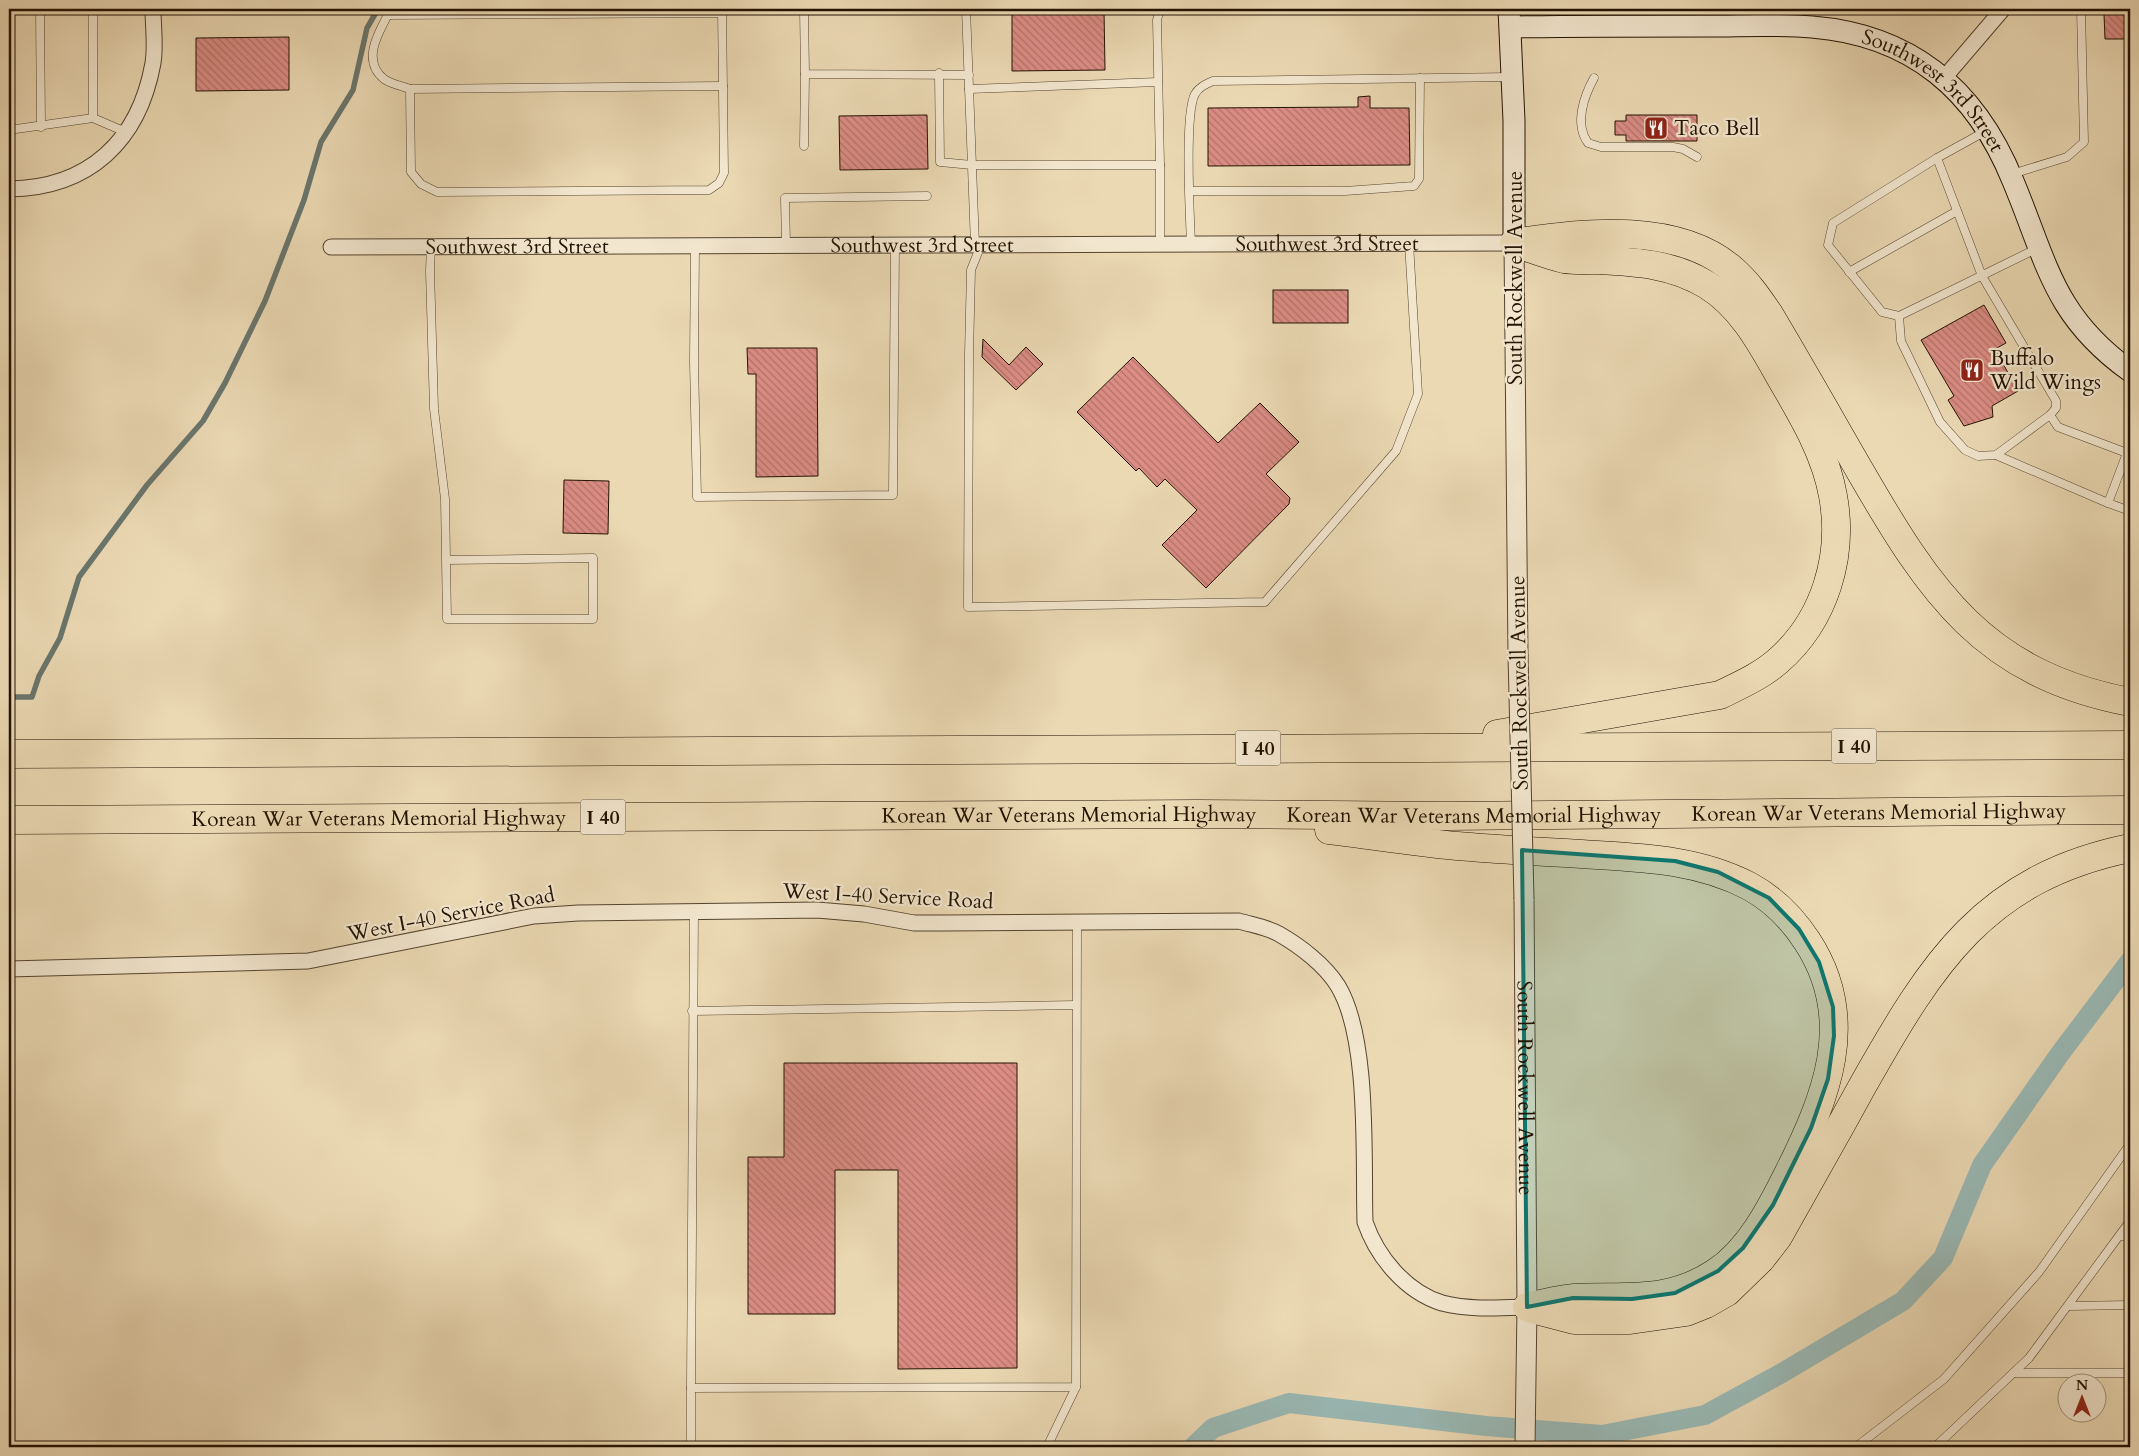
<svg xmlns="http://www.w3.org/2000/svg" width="2139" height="1456" viewBox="0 0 2139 1456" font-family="Cardo,serif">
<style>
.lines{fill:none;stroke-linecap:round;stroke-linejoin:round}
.stream{stroke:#6a766d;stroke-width:5.5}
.canal{stroke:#9ab9b5;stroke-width:20}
.building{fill:url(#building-back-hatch);stroke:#221201}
.service-casing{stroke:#54442e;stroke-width:9}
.minor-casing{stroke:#54442e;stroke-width:17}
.tertiary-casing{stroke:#54442e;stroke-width:21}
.secondary-casing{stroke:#221201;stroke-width:23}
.motorway-casing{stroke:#221201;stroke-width:29}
.service{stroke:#f2e6ce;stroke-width:8}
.minor{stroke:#f2e6ce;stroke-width:15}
.tertiary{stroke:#f2e6ce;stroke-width:19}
.secondary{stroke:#f2e6ce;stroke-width:21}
.motorway{stroke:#ebd9b4;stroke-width:28}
.tertiary-bridge-casing{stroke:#54442e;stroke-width:21;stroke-linecap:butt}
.tertiary-bridge{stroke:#f2e6ce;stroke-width:19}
.marked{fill:#0f766e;fill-opacity:0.2;stroke:#0f766e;stroke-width:4;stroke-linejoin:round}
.labels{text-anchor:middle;stroke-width:4.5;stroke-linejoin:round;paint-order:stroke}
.shield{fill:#f2e6ce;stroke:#60523e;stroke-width:1}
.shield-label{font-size:20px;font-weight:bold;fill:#221201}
.street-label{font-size:21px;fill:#221201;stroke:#f2e6ce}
.poi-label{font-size:21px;fill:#221201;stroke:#f2e6ce;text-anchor:start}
</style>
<defs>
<pattern id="building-back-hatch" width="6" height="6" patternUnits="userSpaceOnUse" patternTransform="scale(1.25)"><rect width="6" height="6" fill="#dc8d85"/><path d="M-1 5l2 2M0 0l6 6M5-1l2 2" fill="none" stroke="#b2726a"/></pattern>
</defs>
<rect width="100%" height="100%" fill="#ebd9b4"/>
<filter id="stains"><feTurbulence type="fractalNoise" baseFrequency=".004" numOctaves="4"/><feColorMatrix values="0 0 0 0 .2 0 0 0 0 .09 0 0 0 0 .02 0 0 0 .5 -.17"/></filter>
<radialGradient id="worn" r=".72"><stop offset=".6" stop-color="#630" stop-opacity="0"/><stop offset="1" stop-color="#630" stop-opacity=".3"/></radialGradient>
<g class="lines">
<path class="stream" d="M 9,697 L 32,697 L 39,676 L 60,638 L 79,577 L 147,485 L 203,421 L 225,383 L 265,301 L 304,200 L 321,142 L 353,90 L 367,28 L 378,9"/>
<path class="canal" d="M 1193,1447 L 1213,1428 L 1289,1403 L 1486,1426 L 1602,1435 L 1705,1415 L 1782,1373 L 1903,1301 L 1943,1258 L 1982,1165 L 2059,1055 L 2130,961"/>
</g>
<g class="building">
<path d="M 1012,9 L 1104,9 L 1105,70 L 1012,71 Z"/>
<path d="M 2117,9 L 2130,9 L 2130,28 L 2126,28 L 2126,39 L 2105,39 L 2104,14 L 2117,14 Z"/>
<path d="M 289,37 L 289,90 L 196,91 L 196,38 Z"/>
<path d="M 1370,96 L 1370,108 L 1409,108 L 1410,165 L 1208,166 L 1208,108 L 1358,107 L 1358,97 Z"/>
<path d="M 927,115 L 928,169 L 840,170 L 839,116 Z"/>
<path d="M 1626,115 L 1697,115 L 1697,141 L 1626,141 L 1626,135 L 1615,135 L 1615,121 L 1626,121 Z"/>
<rect x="1273" y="290" width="75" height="33"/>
<path d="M 1984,305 L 2006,343 L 1995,349 L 2018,391 L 1992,406 L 1993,417 L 1964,426 L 1948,400 L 1954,396 L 1921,340 Z"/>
<path d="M 983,339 L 1009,365 L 1026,347 L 1043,364 L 1016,390 L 982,357 Z"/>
<path d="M 747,348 L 817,348 L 818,476 L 756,477 L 756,374 L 748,374 Z"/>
<path d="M 1133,357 L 1218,443 L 1260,403 L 1299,442 L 1266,474 L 1290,498 L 1289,504 L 1206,588 L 1162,545 L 1197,510 L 1165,479 L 1157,487 L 1139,468 L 1136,471 L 1077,412 Z"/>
<path d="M 564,480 L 609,481 L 608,534 L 563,533 Z"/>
<path d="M 784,1063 L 1017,1063 L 1017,1368 L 898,1369 L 898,1170 L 835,1170 L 835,1314 L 748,1314 L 748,1157 L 784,1157 Z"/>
</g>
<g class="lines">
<g class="service-casing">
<g id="service">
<path d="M 40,9 L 41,127"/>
<path d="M 93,9 L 93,118"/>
<path d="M 391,9 C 380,30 360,60 384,79 C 391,84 402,86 410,89 L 411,172 L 421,184 L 437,192 L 709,190 L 719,183 L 724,173 L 722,9"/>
<path d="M 804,9 L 805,74 L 969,75"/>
<path d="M 966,9 L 975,245"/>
<path d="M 1757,9 L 1757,24"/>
<path d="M 388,15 L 722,13"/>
<path d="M 939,73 L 940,162 L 972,165 L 1160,165 L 1157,20 L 1160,9"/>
<path d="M 1594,78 C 1584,96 1574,124 1588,143 L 1601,147 L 1673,147 L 1683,149 L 1697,157"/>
<path d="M 410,89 L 723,86"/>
<path d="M 969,89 L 1158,82"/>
<path d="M 9,130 L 93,118 L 128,133"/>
<path d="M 1986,131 L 1937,158 L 1833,223 L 1828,245 L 1882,312 L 1899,316 L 2038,248"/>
<path d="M 804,146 L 805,74"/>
<path d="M 1937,158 L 1982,276 L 2056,401 L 2056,408 L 2050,415"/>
<path d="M 2012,174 L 2067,157 L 2084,142 L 2081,9"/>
<path d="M 1190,191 L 1345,191 L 1414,186 L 1419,179 L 1420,78"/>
<path d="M 1160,244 L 1160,165"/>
<path d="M 1191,244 C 1190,215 1184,114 1195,94 C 1199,87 1206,84 1213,81 L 1511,77"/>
<path d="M 786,245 L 785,198 L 927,196"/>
<path d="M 981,245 L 971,270 L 969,354 L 968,607 L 1265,602 L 1396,451 L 1418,394 L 1409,243"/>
<path d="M 431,246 L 430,271 L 434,409 L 445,499 L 447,619 L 593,619 L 593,558 L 446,560"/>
<path d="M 695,246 L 694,362 L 697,497 L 893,495 L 895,245"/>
<path d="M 1849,272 L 1957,211"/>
<path d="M 1899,316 L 1901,341 L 1940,422 L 1965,450 L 1978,456 L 1996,455 L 2050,415 L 2058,427 L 2127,453 L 2130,444"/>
<path d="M 1996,455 L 2108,503 L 2127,453 L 2130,454"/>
<path d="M 2108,503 L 2130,511"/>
<path d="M 694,911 L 691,1388 L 1076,1387 L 1077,922"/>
<path d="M 692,1011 L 1076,1005"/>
<path d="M 2120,1236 L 2130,1236"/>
<path d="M 2069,1306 L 2130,1305"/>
<path d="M 2013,1373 L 2130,1373"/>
<path d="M 691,1388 L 691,1447"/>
<path d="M 1047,1447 L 1076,1387"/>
<path d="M 1856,1447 L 1944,1379 L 2039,1272 L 2130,1144"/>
<path d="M 1935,1447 L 2029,1358 L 2130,1221"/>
</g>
</g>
<g class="minor-casing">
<g id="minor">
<path d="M 1944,78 L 2003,9"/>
<path d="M 9,189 C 89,188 139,141 153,63 C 156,46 153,26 153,9"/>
<path id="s1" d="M 331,247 L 1514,243"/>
<path d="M 9,969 L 308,961 L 534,916 L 578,913 L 817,910 L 864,914 L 914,923 L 945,923 L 1239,921 C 1252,925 1267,927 1279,934 C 1300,946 1325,965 1338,986 C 1370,1039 1363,1160 1365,1222 C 1377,1257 1406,1292 1442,1303 C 1469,1310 1499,1308 1527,1307"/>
</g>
</g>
<g class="tertiary-casing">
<g id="tertiary">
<path d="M 1514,243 L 1518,655"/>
<path id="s2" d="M 1524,899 L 1527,1307 L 1525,1447"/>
</g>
</g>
<g class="secondary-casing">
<g id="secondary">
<path d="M 1509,9 L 1514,121 L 1514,243"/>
<path id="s3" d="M 1511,27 C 1576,26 1642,26 1708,26 C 1742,26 1778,24 1812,27 C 1912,35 1976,90 2013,181 C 2047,262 2053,316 2130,371"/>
</g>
</g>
<g class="motorway-casing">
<g id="motorway">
<path d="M 1520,242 C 1585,232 1679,222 1733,270 C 1748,283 1758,298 1769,314 C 1800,366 1830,419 1860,471 C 1930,592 1983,674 2130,702"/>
<path d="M 1497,734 L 1720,695 C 1740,685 1761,676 1778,661 C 1825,620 1844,556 1833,496 C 1826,455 1804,418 1783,382 C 1763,347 1743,307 1707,285 C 1673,264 1637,262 1598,260 C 1587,260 1575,261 1564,259 C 1547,255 1530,248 1514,243"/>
<path d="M 9,754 L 2130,745"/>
<path id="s4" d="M 9,820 L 1198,814 L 1447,816 L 2130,810"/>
<path d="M 1329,830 C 1371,835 1414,842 1457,846 C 1504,850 1550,852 1597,855 C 1649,858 1701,861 1749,886 C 1773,899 1792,918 1807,941 C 1859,1020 1826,1098 1788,1174 C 1770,1210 1749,1251 1715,1273 C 1668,1304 1626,1295 1574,1298 C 1559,1299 1542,1304 1527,1307"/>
<path d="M 1532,1309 L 1574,1320 L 1630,1320 L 1686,1312 L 1706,1304 L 1727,1292 L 1761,1259 L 1778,1237 C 1806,1187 1835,1136 1863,1085 C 1932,963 1984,878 2130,848"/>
</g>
</g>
<use href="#service" class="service"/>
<use href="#minor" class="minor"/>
<use href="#tertiary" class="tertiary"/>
<use href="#secondary" class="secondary"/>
<use href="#motorway" class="motorway"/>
<g class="tertiary-bridge-casing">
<path id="tertiary-bridge" d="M 1518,655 L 1524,899"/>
</g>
<use href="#tertiary-bridge" class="tertiary-bridge"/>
</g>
<path class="marked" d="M 1522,850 L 1675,861 L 1718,872 L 1769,898 L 1799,929 L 1819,962 L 1833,1007 L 1834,1036 L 1828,1079 L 1811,1128 L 1773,1205 L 1743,1248 L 1718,1271 L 1675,1293 L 1632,1299 L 1573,1298 L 1527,1307 Z"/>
<defs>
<g id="restaurant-square" transform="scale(1.25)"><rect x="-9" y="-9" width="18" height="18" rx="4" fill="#8f2418" stroke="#f2e6ce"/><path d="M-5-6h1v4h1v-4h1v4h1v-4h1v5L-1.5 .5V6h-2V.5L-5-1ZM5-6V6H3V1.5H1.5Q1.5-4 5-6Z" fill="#fff"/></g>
</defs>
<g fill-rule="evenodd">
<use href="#restaurant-square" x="1656" y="128"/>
<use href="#restaurant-square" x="1972" y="370"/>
</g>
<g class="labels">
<g class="shield">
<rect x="1831.5" y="728.5" width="45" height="35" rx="4"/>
<rect x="1235.5" y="730.5" width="45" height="35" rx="4"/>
<rect x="580.5" y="799.5" width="45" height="35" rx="4"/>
</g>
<g class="shield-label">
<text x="1854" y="753">I 40</text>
<text x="1258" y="755">I 40</text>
<text x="603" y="824">I 40</text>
</g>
<g class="street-label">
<text dy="7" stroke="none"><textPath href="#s3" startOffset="444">Southwest 3rd Street</textPath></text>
<text dy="7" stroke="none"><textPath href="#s1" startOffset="996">Southwest 3rd Street</textPath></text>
<text dy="7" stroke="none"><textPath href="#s1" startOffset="591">Southwest 3rd Street</textPath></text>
<text dy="7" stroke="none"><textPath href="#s1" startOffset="186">Southwest 3rd Street</textPath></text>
<text transform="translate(1515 278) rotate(-90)" y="7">South Rockwell Avenue</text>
<text transform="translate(1519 683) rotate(-91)" y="7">South Rockwell Avenue</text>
<text dy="7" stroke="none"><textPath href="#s4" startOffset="1870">Korean War Veterans Memorial Highway</textPath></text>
<text dy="7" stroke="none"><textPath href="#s4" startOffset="1465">Korean War Veterans Memorial Highway</textPath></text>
<text dy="7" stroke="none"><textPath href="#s4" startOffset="1060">Korean War Veterans Memorial Highway</textPath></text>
<text dy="7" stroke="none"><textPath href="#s4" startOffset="370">Korean War Veterans Memorial Highway</textPath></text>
<text transform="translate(888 896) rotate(3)" y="7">West I-40 Service Road</text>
<text transform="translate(451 914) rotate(-11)" y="7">West I-40 Service Road</text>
<text dy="7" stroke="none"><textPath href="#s2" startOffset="189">South Rockwell Avenue</textPath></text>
</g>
<g class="poi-label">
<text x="1674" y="135">Taco Bell</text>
<text x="1990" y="365">Buffalo<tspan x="1990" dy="24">Wild Wings</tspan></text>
</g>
</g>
<rect width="2139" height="1456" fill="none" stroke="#ebd9b4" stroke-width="30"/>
<rect x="10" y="10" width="2119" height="1436" fill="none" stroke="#221201" stroke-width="2.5"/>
<rect x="15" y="15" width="2109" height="1426" fill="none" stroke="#221201"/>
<g transform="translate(2082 1398)"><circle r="24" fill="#f2e6ce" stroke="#9f917c"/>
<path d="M0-4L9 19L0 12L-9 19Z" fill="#8f2418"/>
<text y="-8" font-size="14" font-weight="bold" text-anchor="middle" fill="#221201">N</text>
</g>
<rect width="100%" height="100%" filter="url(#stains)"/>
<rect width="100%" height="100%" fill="url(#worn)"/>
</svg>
